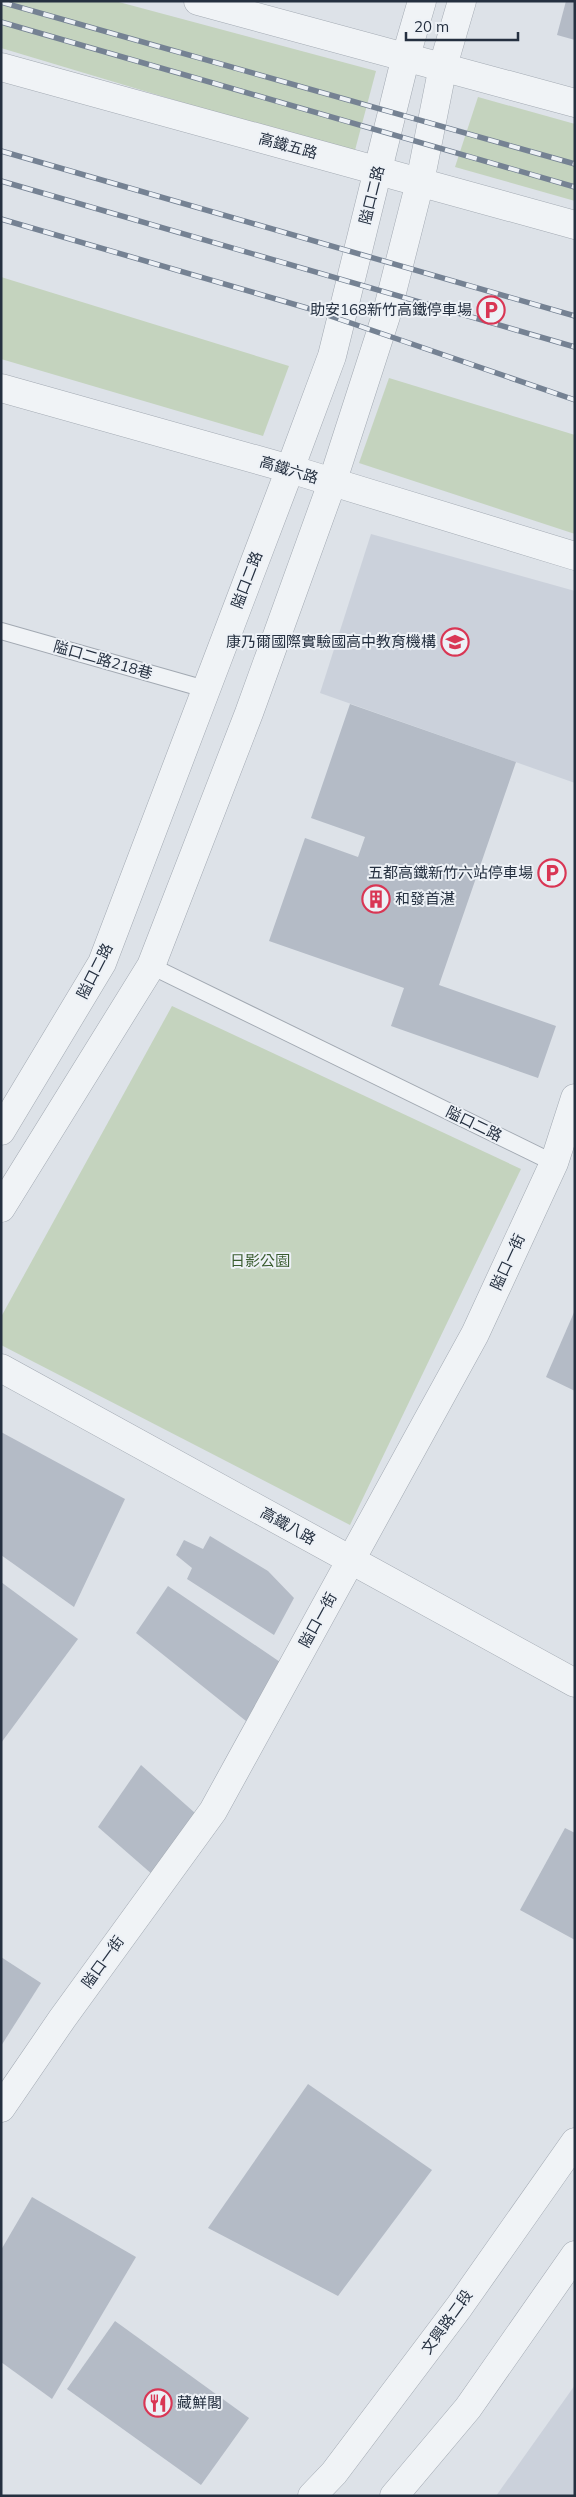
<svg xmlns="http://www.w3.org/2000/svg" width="576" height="2497" viewBox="0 0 576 2497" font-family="Mulish,'Noto Sans TC',sans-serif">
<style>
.built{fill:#cbd1db}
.green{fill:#c4d3be}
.building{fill:#b4bbc6}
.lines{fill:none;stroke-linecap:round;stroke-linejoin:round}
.service-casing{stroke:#a2a9b2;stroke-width:18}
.minor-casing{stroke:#a2a9b2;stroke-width:29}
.tertiary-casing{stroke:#a2a9b2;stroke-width:29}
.service{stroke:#f0f3f6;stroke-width:16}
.minor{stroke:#f0f3f6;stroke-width:28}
.tertiary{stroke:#f0f3f6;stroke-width:28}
.rail-casing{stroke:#758293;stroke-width:5.5}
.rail{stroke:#edf1f6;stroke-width:4;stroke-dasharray:11;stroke-linecap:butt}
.labels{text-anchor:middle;stroke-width:4;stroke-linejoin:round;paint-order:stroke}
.street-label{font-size:15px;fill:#253040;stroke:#edf1f6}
.poi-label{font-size:15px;fill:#253040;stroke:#edf1f6;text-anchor:end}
.park-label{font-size:15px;fill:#3b5d31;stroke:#edf1f6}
</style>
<rect width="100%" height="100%" fill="#dde2e8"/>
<g class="built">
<path d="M 371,534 L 575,591 L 575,783 L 320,693 Z"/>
<path d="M 575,2385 L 575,2496 L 496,2496 Z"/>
</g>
<g class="green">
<path d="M 1,1 L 115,1 L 376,71 L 354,154 L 1,48 Z"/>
<path d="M 478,97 L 575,124 L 575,201 L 455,167 Z"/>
<path d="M 1,277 L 289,366 L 263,436 L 1,359 Z"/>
<path d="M 389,378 L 575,435 L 575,534 L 359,463 Z"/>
<path d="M 172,1006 L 521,1169 L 350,1525 L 1,1345 L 1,1317 Z"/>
</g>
<g class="building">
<path d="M 566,1 L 575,1 L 575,40 L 557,35 Z"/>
<path d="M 350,704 L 516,762 L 439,985 L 556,1026 L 538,1078 L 391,1026 L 404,988 L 269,941 L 305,838 L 358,857 L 365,837 L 311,818 Z"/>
<path d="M 575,1310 L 575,1391 L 546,1377 Z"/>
<path d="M 1,1432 L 125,1499 L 74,1607 L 1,1555 Z"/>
<path d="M 210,1536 L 268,1571 L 294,1598 L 274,1635 L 187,1579 L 192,1568 L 176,1555 L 184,1540 L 203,1549 Z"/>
<path d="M 1,1582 L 78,1639 L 1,1743 Z"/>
<path d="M 168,1586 L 280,1662 L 246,1721 L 136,1633 Z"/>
<path d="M 141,1765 L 195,1813 L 153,1875 L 98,1827 Z"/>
<path d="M 565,1828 L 575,1833 L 575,1940 L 520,1910 Z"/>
<path d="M 1,1957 L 41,1983 L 1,2046 Z"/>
<path d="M 308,2084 L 432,2170 L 338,2296 L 208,2228 Z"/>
<path d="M 32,2197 L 136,2257 L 52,2399 L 1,2362 L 1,2250 Z"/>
<path d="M 115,2321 L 249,2418 L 201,2485 L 67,2389 Z"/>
</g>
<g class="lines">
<g class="service-casing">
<g id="service">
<path d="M 1,631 L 205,689"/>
<path d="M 151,966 L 554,1163"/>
</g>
</g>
<g class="minor-casing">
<g id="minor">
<path d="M 1,388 L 290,469 L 575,556"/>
<path d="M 1,1131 L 102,963 L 290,469 L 332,356 L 406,56 L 422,1"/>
<path d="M 1,1208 L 151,966 L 249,713 L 332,483 L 386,316 L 420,182 L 443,66 L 462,1"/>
<path d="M 1,1368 L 575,1683"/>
<path d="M 1,2108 L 62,2019 L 213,1811 L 475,1334 L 554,1163 L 575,1098"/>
</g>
</g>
<g class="tertiary-casing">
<g id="tertiary">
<path d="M 198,1 L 575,103"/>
<path d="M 1,67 L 575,225"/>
<path d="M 312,2496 L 334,2473 L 459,2307 L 575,2142"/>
<path d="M 394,2496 L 468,2408 L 575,2255"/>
</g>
</g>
<use href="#service" class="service"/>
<use href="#minor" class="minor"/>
<use href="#tertiary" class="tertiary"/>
<g class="rail-casing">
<g id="rail">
<path d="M 1,2 L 575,164"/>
<path d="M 1,22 L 575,187"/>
<path d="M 1,151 L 575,316"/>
<path d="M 1,181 L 575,347"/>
<path d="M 1,219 L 307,308 L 575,400"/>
</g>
</g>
<use href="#rail" class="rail"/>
</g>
<defs>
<g id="parking-ring" transform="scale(1.4375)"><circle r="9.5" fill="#edf1f6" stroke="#d93654" stroke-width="1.5"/><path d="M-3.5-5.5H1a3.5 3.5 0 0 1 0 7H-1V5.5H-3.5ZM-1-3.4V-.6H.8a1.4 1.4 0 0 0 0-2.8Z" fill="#d93654"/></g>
<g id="school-ring" transform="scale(1.4375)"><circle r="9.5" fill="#edf1f6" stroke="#d93654" stroke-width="1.5"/><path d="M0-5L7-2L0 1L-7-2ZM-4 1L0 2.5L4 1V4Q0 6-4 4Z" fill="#d93654"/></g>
<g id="building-ring" transform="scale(1.4375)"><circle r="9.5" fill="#edf1f6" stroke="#d93654" stroke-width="1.5"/><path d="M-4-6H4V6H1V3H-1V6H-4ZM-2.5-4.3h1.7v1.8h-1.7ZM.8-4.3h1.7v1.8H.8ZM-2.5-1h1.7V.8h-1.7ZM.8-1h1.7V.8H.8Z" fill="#d93654"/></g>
<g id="restaurant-ring" transform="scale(1.4375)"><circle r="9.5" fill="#edf1f6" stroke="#d93654" stroke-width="1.5"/><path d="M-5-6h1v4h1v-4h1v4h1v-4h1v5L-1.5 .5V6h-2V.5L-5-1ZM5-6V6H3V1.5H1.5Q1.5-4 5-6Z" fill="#d93654"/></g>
</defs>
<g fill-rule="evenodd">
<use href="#parking-ring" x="491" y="310"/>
<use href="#school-ring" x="455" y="642"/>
<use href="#parking-ring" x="552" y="873"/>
<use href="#building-ring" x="376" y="899"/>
<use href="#restaurant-ring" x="158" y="2403"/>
</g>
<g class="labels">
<g class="street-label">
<text transform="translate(288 146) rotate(15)" y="5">高鐵五路</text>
<text transform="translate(372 195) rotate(-76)" y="5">隘口二路</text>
<text transform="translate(289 470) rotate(17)" y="5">高鐵六路</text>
<text transform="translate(247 580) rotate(-69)" y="5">隘口二路</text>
<text transform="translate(103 660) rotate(16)" y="5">隘口二路218巷</text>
<text transform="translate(95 971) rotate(-63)" y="5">隘口二路</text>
<text transform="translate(474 1124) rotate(26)" y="5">隘口二路</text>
<text transform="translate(508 1262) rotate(-65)" y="5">隘口一街</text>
<text transform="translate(288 1526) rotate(29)" y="5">高鐵八路</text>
<text transform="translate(318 1620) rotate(-61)" y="5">隘口一街</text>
<text transform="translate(103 1962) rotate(-54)" y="5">隘口一街</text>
<text transform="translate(447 2322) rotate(-54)" y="5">文興路二段</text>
</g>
<g class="poi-label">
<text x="472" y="315">助安168新竹高鐵停車場</text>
<text x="436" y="647">康乃爾國際實驗國高中教育機構</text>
<text x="533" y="878">五都高鐵新竹六站停車場</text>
<text x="395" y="904" text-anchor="start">和發首湛</text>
<text x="177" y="2408" text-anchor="start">藏鮮閣</text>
</g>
<g class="park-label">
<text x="260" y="1266">日影公園</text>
</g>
</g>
<rect width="576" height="2497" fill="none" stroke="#253040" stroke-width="5"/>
<path d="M406 32v8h112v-8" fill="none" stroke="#253040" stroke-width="2.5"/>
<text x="414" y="32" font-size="15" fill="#253040" stroke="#edf1f6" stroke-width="4" paint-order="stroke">20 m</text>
</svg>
